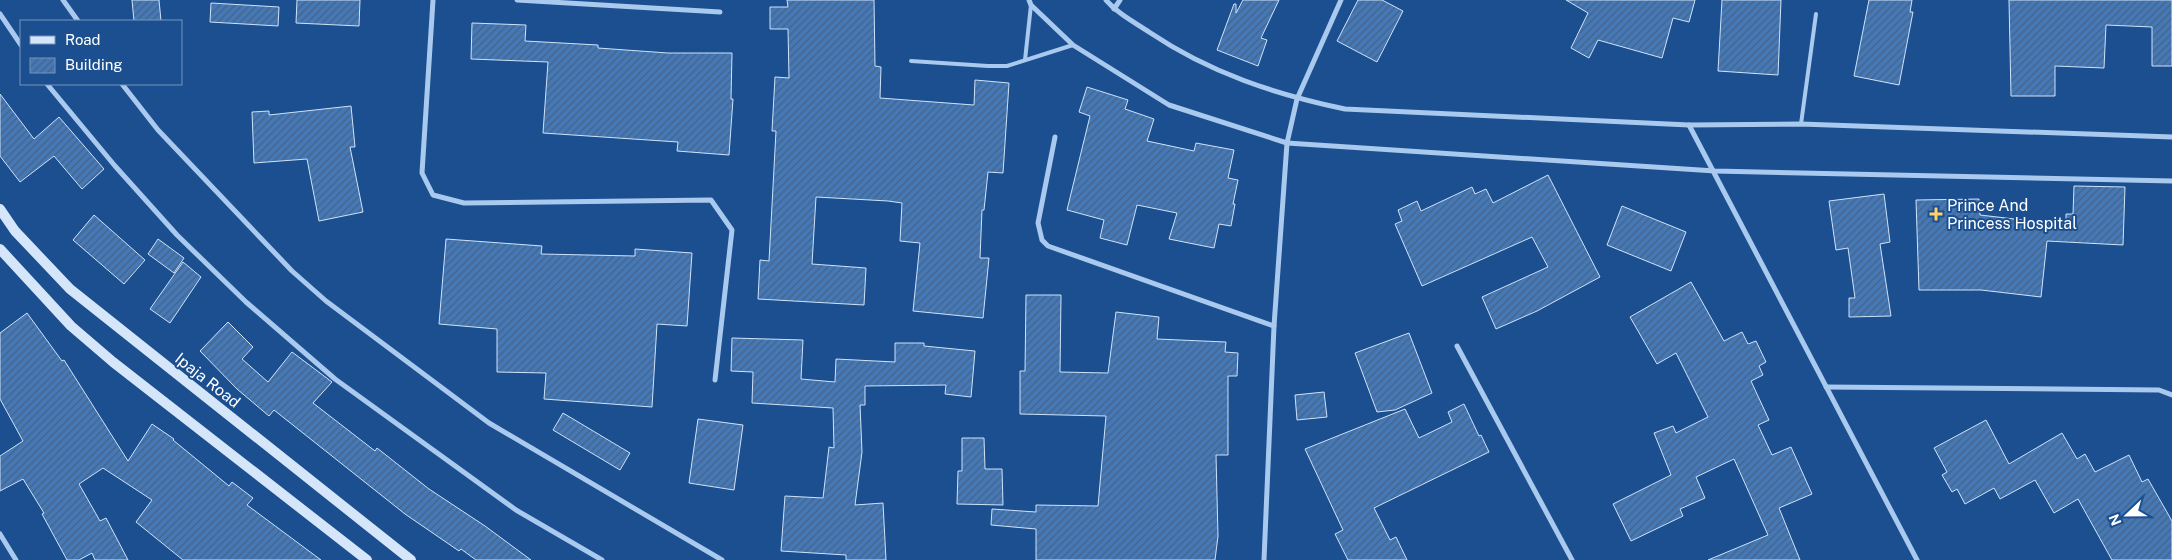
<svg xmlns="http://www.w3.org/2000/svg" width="2172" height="560" viewBox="0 0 2172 560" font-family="'Public Sans',sans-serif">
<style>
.building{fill:url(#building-hatch);stroke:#cfe3fa}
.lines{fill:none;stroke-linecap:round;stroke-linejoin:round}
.service{stroke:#a9c9ee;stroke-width:4}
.minor{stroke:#a9c9ee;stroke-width:5}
.secondary{stroke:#d6e6fa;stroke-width:10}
.poi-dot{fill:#ffd166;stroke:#1b4f8f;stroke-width:2}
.labels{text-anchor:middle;stroke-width:4;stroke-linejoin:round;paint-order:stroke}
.poi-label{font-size:16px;fill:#fff;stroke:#1b4f8f;text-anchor:start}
.street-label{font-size:16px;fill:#fff;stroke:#1b4f8f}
</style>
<defs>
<pattern id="building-hatch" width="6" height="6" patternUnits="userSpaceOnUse" patternTransform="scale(1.25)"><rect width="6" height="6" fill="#4478b7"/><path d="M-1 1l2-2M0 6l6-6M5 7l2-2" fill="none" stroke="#486282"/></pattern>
</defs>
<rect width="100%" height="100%" fill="#1b4f8f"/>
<g class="building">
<path d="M 132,0 L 159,0 L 161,21 L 134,21 Z"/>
<path d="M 297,0 L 360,0 L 359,26 L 296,23 Z"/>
<path d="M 787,0 L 874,0 L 875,66 L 881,67 L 880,98 L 974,105 L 975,80 L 1009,83 L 1003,173 L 988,172 L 984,210 L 982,210 L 980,258 L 989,258 L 983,318 L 913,311 L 920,243 L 900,241 L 902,203 L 888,201 L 816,197 L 812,264 L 866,268 L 864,305 L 758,299 L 760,260 L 769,261 L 776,131 L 772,131 L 775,77 L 789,78 L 788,29 L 770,29 L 770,7 L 788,7 Z"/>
<path d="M 1243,0 L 1279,0 L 1261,38 L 1267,40 L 1258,66 L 1217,50 L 1234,4 L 1236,4 L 1236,13 Z"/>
<path d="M 1358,0 L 1382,0 L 1403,11 L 1377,62 L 1337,41 Z"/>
<path d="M 1566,0 L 1695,0 L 1689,22 L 1673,18 L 1662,58 L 1598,40 L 1589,58 L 1571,48 L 1588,13 Z"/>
<path d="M 1722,0 L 1781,0 L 1778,75 L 1718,71 Z"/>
<path d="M 1869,0 L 1912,0 L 1910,12 L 1913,12 L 1899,85 L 1854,76 Z"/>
<path d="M 2009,0 L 2172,0 L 2172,66 L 2152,66 L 2152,27 L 2106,25 L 2104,68 L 2055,66 L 2055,96 L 2011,96 Z"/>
<path d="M 211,3 L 279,7 L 278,26 L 210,22 Z"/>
<path d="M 472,23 L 526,25 L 525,41 L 598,45 L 598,48 L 668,53 L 732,53 L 731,99 L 733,99 L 729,155 L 677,151 L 678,142 L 543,133 L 548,62 L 471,59 Z"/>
<path d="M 1087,87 L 1128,100 L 1125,109 L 1154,119 L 1147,141 L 1194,151 L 1196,143 L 1234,150 L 1228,178 L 1238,180 L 1233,204 L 1235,204 L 1231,226 L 1219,224 L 1214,248 L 1169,239 L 1177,213 L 1137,205 L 1127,245 L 1100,238 L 1104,220 L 1067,210 L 1090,116 L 1079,112 Z"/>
<path d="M 0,94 L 34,139 L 59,117 L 104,169 L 82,189 L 54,156 L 20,182 L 0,156 Z"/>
<path d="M 351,106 L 355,147 L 350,147 L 363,212 L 319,221 L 307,159 L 254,163 L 252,112 L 269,111 L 269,115 Z"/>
<path d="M 1548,175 L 1600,277 L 1537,311 L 1496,329 L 1482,297 L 1548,267 L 1532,237 L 1422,286 L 1395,224 L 1402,221 L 1398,210 L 1417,201 L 1421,211 L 1472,187 L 1475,194 L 1486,189 L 1493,203 Z"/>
<path d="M 2074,186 L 2125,187 L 2123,245 L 2047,241 L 2041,297 L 1981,290 L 1919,290 L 1916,200 L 1979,199 L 1980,215 L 2066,225 L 2066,214 L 2073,214 Z"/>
<path d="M 1884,194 L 1890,242 L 1880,244 L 1891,316 L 1849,317 L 1849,298 L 1855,298 L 1848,248 L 1836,250 L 1829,201 Z"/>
<path d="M 1622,206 L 1686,232 L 1671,271 L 1607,245 Z"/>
<path d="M 94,215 L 145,260 L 124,284 L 73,240 Z"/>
<path d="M 158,239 L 184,258 L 174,273 L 148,254 Z"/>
<path d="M 446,239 L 542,246 L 541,254 L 635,256 L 635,249 L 692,253 L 687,326 L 657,324 L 652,407 L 544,399 L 546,373 L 497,372 L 497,329 L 439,324 Z"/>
<path d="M 183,262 L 201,277 L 170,323 L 150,309 Z"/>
<path d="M 1691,282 L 1724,341 L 1742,332 L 1748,344 L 1756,341 L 1766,362 L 1759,366 L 1763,375 L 1751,381 L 1769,420 L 1758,425 L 1772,455 L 1791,447 L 1812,494 L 1779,508 L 1800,560 L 1708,560 L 1768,535 L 1734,459 L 1696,477 L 1705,498 L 1680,509 L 1683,516 L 1631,541 L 1613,504 L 1671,475 L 1654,433 L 1673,426 L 1676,433 L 1708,417 L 1676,353 L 1657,364 L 1630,317 Z"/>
<path d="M 1026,295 L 1061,295 L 1060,372 L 1108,373 L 1116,312 L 1159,317 L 1157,339 L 1226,342 L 1225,352 L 1238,353 L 1237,376 L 1228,376 L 1228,455 L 1216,455 L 1218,536 L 1215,560 L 1036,560 L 1036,529 L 991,525 L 992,509 L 1036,512 L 1036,505 L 1098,506 L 1106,416 L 1020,414 L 1020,371 L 1025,371 Z"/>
<path d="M 27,313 L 62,361 L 64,360 L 128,461 L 152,424 L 174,439 L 173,440 L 229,486 L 232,482 L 253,498 L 247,505 L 321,560 L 183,560 L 136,522 L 152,500 L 103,468 L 79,484 L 100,521 L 106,518 L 128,560 L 95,560 L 92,553 L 79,560 L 67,560 L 42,514 L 44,513 L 23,479 L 0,491 L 0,456 L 23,441 L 0,399 L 0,333 Z"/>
<path d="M 228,322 L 253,347 L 242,359 L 268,382 L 292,352 L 332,382 L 313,403 L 375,451 L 377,448 L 429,489 L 485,526 L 531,560 L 476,560 L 461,549 L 459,551 L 405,514 L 274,410 L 269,416 L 237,389 L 200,351 Z"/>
<path d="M 1409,333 L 1432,393 L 1395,410 L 1377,412 L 1355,353 Z"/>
<path d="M 732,338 L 803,340 L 801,379 L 835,382 L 836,359 L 895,362 L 895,343 L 924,343 L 924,346 L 975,351 L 971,397 L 945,394 L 946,385 L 865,386 L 865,405 L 860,405 L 862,452 L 855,505 L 883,503 L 886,560 L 846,560 L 846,555 L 781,551 L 785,496 L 823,498 L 829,447 L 834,448 L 833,408 L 752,403 L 753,372 L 731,371 Z"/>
<path d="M 1324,392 L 1327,417 L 1297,420 L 1295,395 Z"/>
<path d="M 1464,404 L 1479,436 L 1481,435 L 1489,452 L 1374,508 L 1390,540 L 1396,537 L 1407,560 L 1348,560 L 1335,534 L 1343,530 L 1305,449 L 1405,409 L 1419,438 L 1452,422 L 1448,412 Z"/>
<path d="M 563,413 L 630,453 L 620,470 L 553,430 Z"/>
<path d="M 698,419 L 743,425 L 734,490 L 689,483 Z"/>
<path d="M 1986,420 L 2009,464 L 2062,433 L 2077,459 L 2085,454 L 2095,472 L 2129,455 L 2142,482 L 2148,479 L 2172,521 L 2172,560 L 2112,560 L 2078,499 L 2054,513 L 2035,480 L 2000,499 L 1994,488 L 1965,504 L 1957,489 L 1952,492 L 1942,475 L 1947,472 L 1934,448 Z"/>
<path d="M 962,438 L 984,438 L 985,469 L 1002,469 L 1003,505 L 957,504 L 958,471 L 962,471 Z"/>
</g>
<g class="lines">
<g class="service">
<path d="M 1025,60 L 1031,5"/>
<path d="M 911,61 L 988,66 L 1007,66 L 1073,45"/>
<path d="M 1801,124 L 1816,14"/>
</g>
<g class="minor">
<path d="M 63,0 L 78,21"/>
<path d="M 433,0 L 422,173 L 433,195 L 464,203 L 711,200 L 732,230 L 715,380"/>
<path d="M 517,0 L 720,12"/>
<path d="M 1029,0 L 1031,5 L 1073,45 L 1169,105 L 1287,143 L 1715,171 L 2172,181"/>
<path d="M 1106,0 C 1118,14 1134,22 1149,32 C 1210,73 1274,94 1345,109 L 1689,125 L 1801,124 L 2172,137"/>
<path d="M 1114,9 L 1120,0"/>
<path d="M 0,14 L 21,45"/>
<path d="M 47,84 L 115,166 L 177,235 L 246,302 L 335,379 L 516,510 L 602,560"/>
<path d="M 122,84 L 158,130 L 292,271 L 326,301 L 489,423 L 722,560"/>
<path d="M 1689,125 L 1917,560"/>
<path d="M 1055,137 L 1038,223 L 1042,240 L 1048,246 L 1274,326"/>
<path d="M 1457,346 L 1572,560"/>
<path d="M 1826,387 L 2159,390 L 2172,395"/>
<path d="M 0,534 L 16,560"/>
<path d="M 1264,560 L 1274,326 L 1287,143 L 1297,99 L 1341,0"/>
</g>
<g class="secondary">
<path d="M 0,209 L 15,231 L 70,289 L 411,560"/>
<path d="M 0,249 L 71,326 L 113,362 L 367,560"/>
</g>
</g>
<path class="poi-dot" d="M1933.5 206.5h5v5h5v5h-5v5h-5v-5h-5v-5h5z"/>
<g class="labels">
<g class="poi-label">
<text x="1947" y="211">Prince And<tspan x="1947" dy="18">Princess Hospital</tspan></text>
</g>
<g class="street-label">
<text transform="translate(208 380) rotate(38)" y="6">Ipaja Road</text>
</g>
</g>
<rect x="20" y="20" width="162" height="65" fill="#1b4f8f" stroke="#7695bc"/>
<rect x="30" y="36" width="25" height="8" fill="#d6e6fa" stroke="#7695bc"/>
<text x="65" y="45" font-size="15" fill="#ffffff">Road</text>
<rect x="30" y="58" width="25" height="15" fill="url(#building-hatch)" stroke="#7695bc"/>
<text x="65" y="70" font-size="15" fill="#ffffff">Building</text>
<g transform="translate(2127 515) rotate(248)" stroke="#1b4f8f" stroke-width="4" paint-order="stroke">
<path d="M0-4L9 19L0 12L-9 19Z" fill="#ffffff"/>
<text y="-8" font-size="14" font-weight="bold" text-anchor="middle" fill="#ffffff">N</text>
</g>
</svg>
